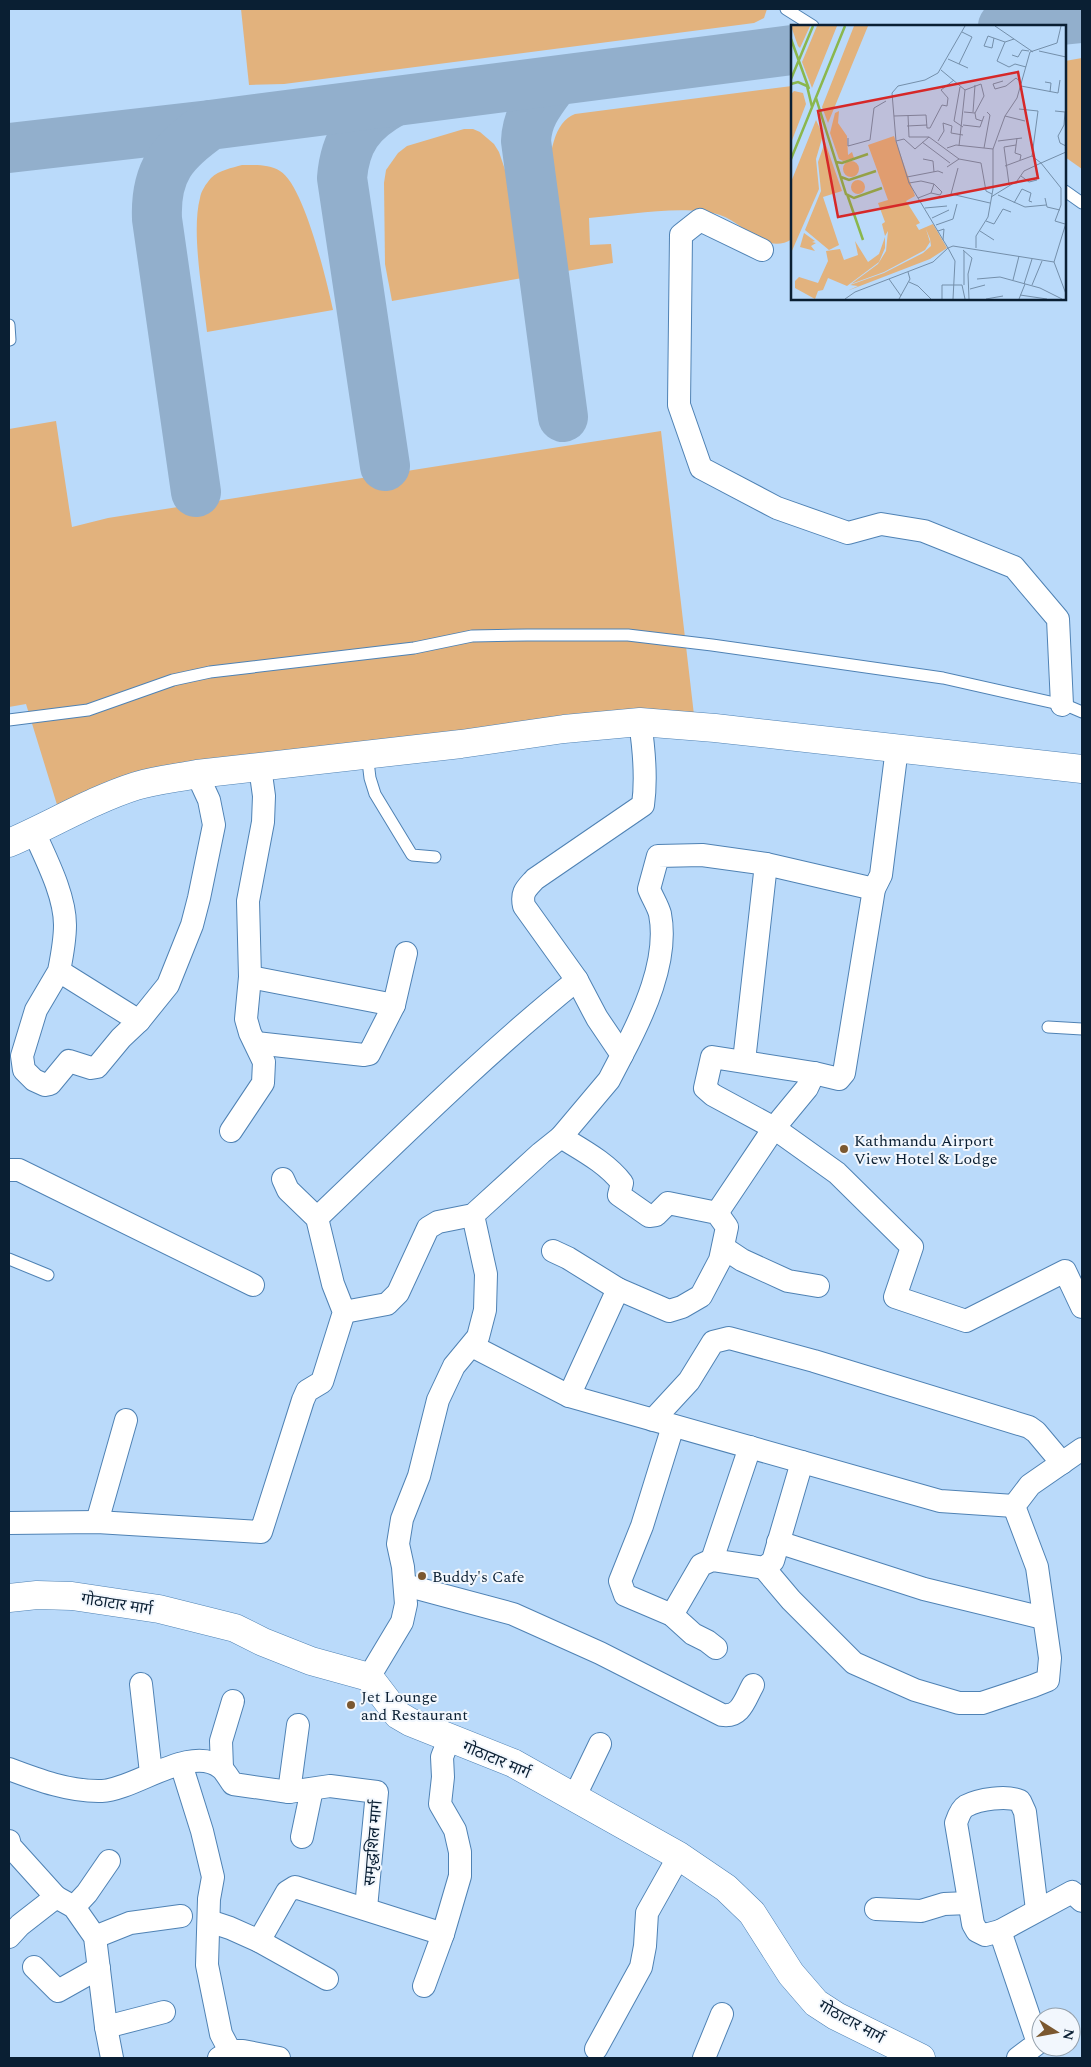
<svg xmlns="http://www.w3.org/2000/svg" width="1091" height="2067" viewBox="0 0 1091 2067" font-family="Spectral,'Noto Sans Devanagari',serif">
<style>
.green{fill:#e2b27d}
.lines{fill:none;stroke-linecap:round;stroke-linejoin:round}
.taxiway{stroke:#92afcc;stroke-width:50}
.lane-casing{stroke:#4f82b4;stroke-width:13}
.street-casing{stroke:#4f82b4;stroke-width:24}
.secondary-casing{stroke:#4f82b4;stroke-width:29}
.lane{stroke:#fff;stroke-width:11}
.street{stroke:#fff;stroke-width:22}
.secondary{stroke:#fff;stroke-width:28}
.poi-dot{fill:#7b5830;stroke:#f2f7fd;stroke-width:2}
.labels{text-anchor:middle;stroke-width:4;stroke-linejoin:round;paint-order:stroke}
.poi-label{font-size:16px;fill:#0a1f33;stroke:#f2f7fd;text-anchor:start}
.street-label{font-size:16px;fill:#0a1f33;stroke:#f2f7fd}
.inset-river{fill:none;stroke:#8ab74d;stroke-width:2.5}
.inset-road{fill:none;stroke:#748faa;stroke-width:1}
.view{fill:#d62828;fill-opacity:0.15;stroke:#d62828;stroke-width:2.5}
.inset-edge{fill:none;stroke:#0a1f33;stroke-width:2.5}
</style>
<rect width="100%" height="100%" fill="#badafa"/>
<g class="green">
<path d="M 241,9 L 767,9 L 764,18 L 754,23 L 284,84 L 249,85 Z"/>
<path d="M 1082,58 L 1082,169 L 1065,157 L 1065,61 Z"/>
<path d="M 792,86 L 792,239 C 766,256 744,223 720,215 C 686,204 626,215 589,218 L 590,245 L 611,244 L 613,263 L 555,273 C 552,238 534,129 575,114 Z"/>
<path d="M 464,129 L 473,129 L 480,132 L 494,144 L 499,152 L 518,208 L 528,277 L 392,301 L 385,264 L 384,183 L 386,170 L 398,153 L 407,146 Z"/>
<path d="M 242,165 C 255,165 269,164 280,171 C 304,185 327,282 333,310 L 207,332 C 203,295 191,232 200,198 C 201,191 206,184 211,178 C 219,170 232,168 242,165 Z"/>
<path d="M 56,421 L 72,527 L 108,518 L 661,431 L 694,715 L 58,808 L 26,704 L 9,707 L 9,429 Z"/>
</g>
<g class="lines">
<g class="taxiway">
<path d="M 1003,26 L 1082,18"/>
<path d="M 554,82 C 540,101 527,116 526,141 L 563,417"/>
<path d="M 9,148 L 210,125"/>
<path d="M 385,466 L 342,178 C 345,141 360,120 393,102"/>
<path d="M 196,492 L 157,219 C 155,171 173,151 210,125 L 792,50"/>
</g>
<g class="lane-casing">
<g id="lane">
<path d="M 786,9 L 813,26"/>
<path d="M 1065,191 L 1082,203"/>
<path d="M 9,325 L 10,340"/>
<path d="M 9,720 L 88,710 L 173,680 L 210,672 L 414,648 L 472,636 L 527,635 L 628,635 L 712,645 L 943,678 L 1068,706 L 1082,712"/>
<path d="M 367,753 L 370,778 L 375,794 L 412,855 L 435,857"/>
<path d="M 1048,1027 L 1082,1029"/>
<path d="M 9,1259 L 48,1275"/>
</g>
</g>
<g class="street-casing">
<g id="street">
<path d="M 762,250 L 700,220 L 681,235 L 679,405 L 701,468 L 777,508 L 848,533 L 881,524 L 924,531 L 1014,567 L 1058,619 L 1062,705"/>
<path d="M 897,748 L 881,875 L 874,889 L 844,1073 L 839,1079 L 814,1073 L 712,1057 L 705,1088 L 713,1095 L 774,1128 L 837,1173 L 912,1247 L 895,1297 L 966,1321 L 1065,1271 L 1082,1307"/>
<path d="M 34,832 C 46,859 65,895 65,925 C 65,941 62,956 59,971 L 139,1021 L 121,1038 L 97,1067 L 91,1068 L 69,1061 L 50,1084 L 45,1085 L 34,1080 L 24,1070 L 22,1056 L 36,1010 L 59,971"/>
<path d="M 250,977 L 394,1005"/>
<path d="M 139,1021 L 168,985 L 192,925 L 199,898 L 214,825 L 209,800 L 197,774"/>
<path d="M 256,1043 L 364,1055 L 369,1054 L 394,1005 L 406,953"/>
<path d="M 622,1055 C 643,1015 669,960 660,914 C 658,906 652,897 649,889 L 658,856 L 702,855 L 766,864 L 874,889"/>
<path d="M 744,1061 L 766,864"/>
<path d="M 231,1131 L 263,1083 L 264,1062 L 250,1033 L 246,1019 L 250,977 L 248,901 L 263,822 L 264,796 L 260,767"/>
<path d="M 561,1137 C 582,1150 607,1163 622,1183 L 619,1195 L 649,1216 L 656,1215 L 668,1203 L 717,1213 L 727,1227 L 720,1260 L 701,1296 L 682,1307 L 669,1311 L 618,1289 L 569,1396"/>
<path d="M 9,1170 L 19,1170 L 253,1285"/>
<path d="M 717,1213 L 774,1128 L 807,1088 L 814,1073"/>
<path d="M 317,1218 C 402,1137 485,1054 577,980"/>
<path d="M 724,1248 L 742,1260 L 788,1281 L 818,1286"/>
<path d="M 553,1251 L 568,1258 L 618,1289"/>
<path d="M 344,1312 L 387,1304 L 398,1293 L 428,1228 L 438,1222 L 473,1215 L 541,1153 L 561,1137 L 609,1080 L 622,1055 L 597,1018 L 577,980 L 524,906 C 521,892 526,889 535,879 L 643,805 C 647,777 644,749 640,722"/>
<path d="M 472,1346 L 569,1396 L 940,1501 L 1014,1506"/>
<path d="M 653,1420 L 689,1381 L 713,1342 L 729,1338 L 814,1361 L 1029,1427 L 1036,1432 L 1062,1463"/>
<path d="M 673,1426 L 642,1526 L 620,1581 L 625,1595 L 672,1615 L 693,1634 L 707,1641 L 716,1648"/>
<path d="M 97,1522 L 126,1420"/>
<path d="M 9,1523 L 97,1522 L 261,1532 L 303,1400 L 307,1391 L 322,1382 L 344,1312 L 333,1284 L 317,1218 L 288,1190 L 283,1179"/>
<path d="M 778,1542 L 924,1589 L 1043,1618"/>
<path d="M 712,1560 L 750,1447"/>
<path d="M 764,1568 L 791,1600 L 854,1663 L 915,1690 L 959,1703 L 982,1703 L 1033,1686 L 1048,1680 L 1050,1658 L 1037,1567 L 1014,1506 L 1030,1485 L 1082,1449"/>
<path d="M 405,1585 L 513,1614 L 600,1653 L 722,1715 C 741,1718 745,1699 753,1685"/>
<path d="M 672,1615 L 701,1565 L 712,1560 L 764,1568 L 773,1561 L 802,1462"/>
<path d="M 369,1677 L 402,1622 L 406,1604 L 403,1567 L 398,1544 L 402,1519 L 419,1476 L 438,1400 L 454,1366 L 478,1337 L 485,1310 L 486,1274 L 473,1215"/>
<path d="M 141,1684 L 151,1773"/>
<path d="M 181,1764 L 202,1831 L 213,1877 L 209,1899 L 207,1965 L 221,2034 L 230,2051"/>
<path d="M 222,1768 L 221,1741 L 233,1701"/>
<path d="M 9,1769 C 38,1780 70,1792 102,1791 C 134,1790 192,1743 221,1768 C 226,1772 229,1779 233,1784 L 289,1792 L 330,1786 L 377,1792 L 366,1908"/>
<path d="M 289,1792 L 298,1725"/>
<path d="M 574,1798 L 600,1744"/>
<path d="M 302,1837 L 312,1789"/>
<path d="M 9,1841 L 10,1846 L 56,1897 L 74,1907 L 95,1937 L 106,2027 L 112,2058"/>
<path d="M 74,1907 L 87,1893 L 109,1861"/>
<path d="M 876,1909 L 921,1911 L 944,1904 L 969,1903"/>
<path d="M 209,1921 L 230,1928 L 259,1941 L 287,1892 L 295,1887 L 443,1934"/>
<path d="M 1000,1931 L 1072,1892 L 1082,1901"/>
<path d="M 9,1937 L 20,1925 L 56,1897"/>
<path d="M 95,1937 L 130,1923 L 181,1916"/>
<path d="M 259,1941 L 327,1979"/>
<path d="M 34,1967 L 58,1991 L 99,1968"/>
<path d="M 424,1986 L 443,1934 L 460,1876 L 460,1852 L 455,1830 L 440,1804 L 443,1777 L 442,1757 L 449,1739"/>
<path d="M 106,2027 L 164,2012"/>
<path d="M 596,2049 L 641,1967 L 645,1946 L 647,1913 L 679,1856"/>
<path d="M 219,2058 L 230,2051 L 243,2051 L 279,2058"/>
<path d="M 704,2058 L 722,2014"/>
<path d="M 1018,2058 L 1038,2043 L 1000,1931 L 985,1935 L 977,1931 L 973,1924 L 956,1823 C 958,1817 961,1809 966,1806 C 979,1799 1007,1795 1020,1801 L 1025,1812 L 1037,1910"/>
</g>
</g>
<g class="secondary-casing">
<g id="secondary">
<path d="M 9,843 C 51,825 92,800 136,786 C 156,780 177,778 197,774 L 461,744 L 564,729 L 640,722 L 715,728 L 1082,769"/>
<path d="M 9,1598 L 37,1595 L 72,1596 L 159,1609 L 235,1628 L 263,1642 L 311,1661 L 369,1677 L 398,1715 L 410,1722 L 513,1763 L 679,1856 L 726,1888 L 752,1913 L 791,1974 L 816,2003 L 836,2016 L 921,2058"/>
</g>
</g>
<use href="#lane" class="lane"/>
<use href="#street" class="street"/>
<use href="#secondary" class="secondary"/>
</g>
<g class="poi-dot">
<circle cx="844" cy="1149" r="5"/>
<circle cx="422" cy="1576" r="5"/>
<circle cx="351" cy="1705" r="5"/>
</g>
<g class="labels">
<g class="poi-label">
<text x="854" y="1146">Kathmandu Airport<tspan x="854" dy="18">View Hotel &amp; Lodge</tspan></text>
<text x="432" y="1582">Buddy's Cafe</text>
<text x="361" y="1702">Jet Lounge<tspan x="361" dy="18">and Restaurant</tspan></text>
</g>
<g class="street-label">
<text transform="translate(117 1603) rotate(9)" y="6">गोठाटार मार्ग</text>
<text transform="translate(497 1759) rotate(23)" y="6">गोठाटार मार्ग</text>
<text transform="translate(372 1843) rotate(-85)" y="6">समृद्धशिल मार्ग</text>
<text transform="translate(852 2021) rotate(29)" y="6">गोठाटार मार्ग</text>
</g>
</g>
<g transform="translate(791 25)">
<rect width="275" height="275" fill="#badafa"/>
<path d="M 0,1 L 19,1 L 9,23 L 7,21 ZM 26,1 L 46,1 L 21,63 L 11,37 ZM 63,1 L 77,1 L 37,98 L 31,82 ZM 3,66 L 12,68 L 15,79 L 0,118 L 0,69 ZM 48,86 L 47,98 L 56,111 L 57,130 L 61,127 L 63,133 L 52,136 L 48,134 L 39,108 L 44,88 ZM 25,95 L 32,110 L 25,134 L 28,164 L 0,228 L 0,157 ZM 103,111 L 124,171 L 115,176 L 129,198 L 125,200 L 128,205 L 142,199 L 156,223 L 139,234 L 56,266 L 67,261 L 59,260 L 93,248 L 132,228 L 140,221 L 139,214 L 135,204 L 139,217 L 134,225 L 93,247 L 60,259 L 87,239 L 95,226 L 97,206 L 94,211 L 91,199 L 94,197 L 87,178 L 97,175 L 77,120 ZM 34,117 L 51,166 L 32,172 L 48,220 L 38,225 L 14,205 L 30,166 L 27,137 ZM52 144a8 8 0 1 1 16 0a8 8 0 1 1-16 0ZM60 162a7 7 0 1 1 14 0a7 7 0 1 1-14 0ZM 13,208 L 24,216 L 21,217 L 25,218 L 20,221 L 24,226 L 9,222 ZM 94,212 L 94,223 L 88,237 L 56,261 L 37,253 L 32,265 L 27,266 L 24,274 L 4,263 L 4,256 L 8,252 L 27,258 L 37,236 L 35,226 L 49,224 L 53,235 L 67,230 L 64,216 L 77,237 L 88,229 Z" fill="#e2b27d"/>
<path class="inset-river" d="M 0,14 L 18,64M 0,54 L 22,1M 0,59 L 7,57 L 16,61 L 21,82M 25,73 L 55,169 L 63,173 L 91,163M 0,134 L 54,1M 45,137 L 51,138 L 77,129M 50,152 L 58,155 L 85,146M 56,169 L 72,215"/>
<path class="inset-road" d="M 204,1 L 242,27M 203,13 L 201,23 L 193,21 L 197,11 L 214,17M 223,14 L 214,17 L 206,36 L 218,42 L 224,39 L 235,42M 248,26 L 275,32M 221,30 L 227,32 L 231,25 L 238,26M 157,34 L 177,43M 168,39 L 181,12 L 171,7M 150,45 L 174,65 L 190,59 L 193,71 L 184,88M 212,56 L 202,59 L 204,64 L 215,61 L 225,53 L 231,58M 254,57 L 260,58 L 259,67M 230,61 L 267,68 L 269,55M 169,62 L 163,96 L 172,102M 228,84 L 247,86 L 241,131M 264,86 L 274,87 L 273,100 L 267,111 L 269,118 L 275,121M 173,87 L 184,88 L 185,94 L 191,96M 182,87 L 184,60M 117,90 L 118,112 L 138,112M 103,91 L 135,90 L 136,103 L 139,103M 214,91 L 234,96M 172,100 L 189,102 L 193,91M 116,101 L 136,100M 139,103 L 151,80 L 156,81 L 157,73 L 150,65 L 163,55M 57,113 L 57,121 L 79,115 L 83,83 L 95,76M 226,113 L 224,128 L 230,130 L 229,135M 105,116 L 113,114 L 124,124 L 138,112 L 168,134M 147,116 L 153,106 L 152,98 L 161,101 L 160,108 L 172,110M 207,116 L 231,113M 131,117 L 159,138M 168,121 L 174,65M 156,123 L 165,120 L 202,124M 193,123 L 199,90 L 196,87M 132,134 L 142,136 L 143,147M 214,141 L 241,131M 156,142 L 168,134 L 190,138 L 195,166 L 201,169M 167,143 L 160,169 L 199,178M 230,151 L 238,157 L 246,155M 116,152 L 147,146 L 152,148M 118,158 L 130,156 L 143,159M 218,159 L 213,122 L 225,120M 207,170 L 234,182 L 255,180M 200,172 L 226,156 L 233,146 L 250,138 L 241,131M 127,173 L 140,168 L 143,159 L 151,167 L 149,170 L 140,168M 254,173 L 256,182 L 269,185M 223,178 L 231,164 L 240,168 L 238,176 L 241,177M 134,183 L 156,181M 141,193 L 158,185M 195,196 L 203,199 L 212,184 L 220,187M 274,199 L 264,196 L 270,180 L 270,163 L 250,138 L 275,127M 145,200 L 162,194 L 166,179M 147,206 L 153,204 L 152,215M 189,206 L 203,215M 185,223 L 185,211 L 197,192 L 202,164 L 202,124 L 214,91 L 226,73 L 239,27 L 266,18 L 270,1M 172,225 L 181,233 L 177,249 L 178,274M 263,237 L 275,198M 263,237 L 275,269M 98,254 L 110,271M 186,254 L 209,252 L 249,263 L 271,274M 222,255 L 228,231M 118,257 L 127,261 L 140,274M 233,259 L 241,234M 173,260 L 173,226M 241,260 L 251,236M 179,264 L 194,260M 229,270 L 256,274M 54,274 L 64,267 L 142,237 L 157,223 L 118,158 L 105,116 L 101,68 L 107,61 L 134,55 L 147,48 L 174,1M 108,274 L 119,254 L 117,247M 151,274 L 151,260 L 171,260 L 174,274M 162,274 L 164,236 L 157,223 L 162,221 L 263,237M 195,274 L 212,271M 228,274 L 234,259"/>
<path class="view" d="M 227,47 L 247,153 L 47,192 L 27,86 Z"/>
<rect width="275" height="275" class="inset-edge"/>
</g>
<rect width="1091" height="2067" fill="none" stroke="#0a1f33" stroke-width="20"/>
<g transform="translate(1056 2032) rotate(101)"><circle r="24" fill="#f2f7fd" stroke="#95a1ac"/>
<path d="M0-4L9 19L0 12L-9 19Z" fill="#7b5830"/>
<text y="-8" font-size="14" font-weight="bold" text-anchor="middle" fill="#0a1f33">N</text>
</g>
</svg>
